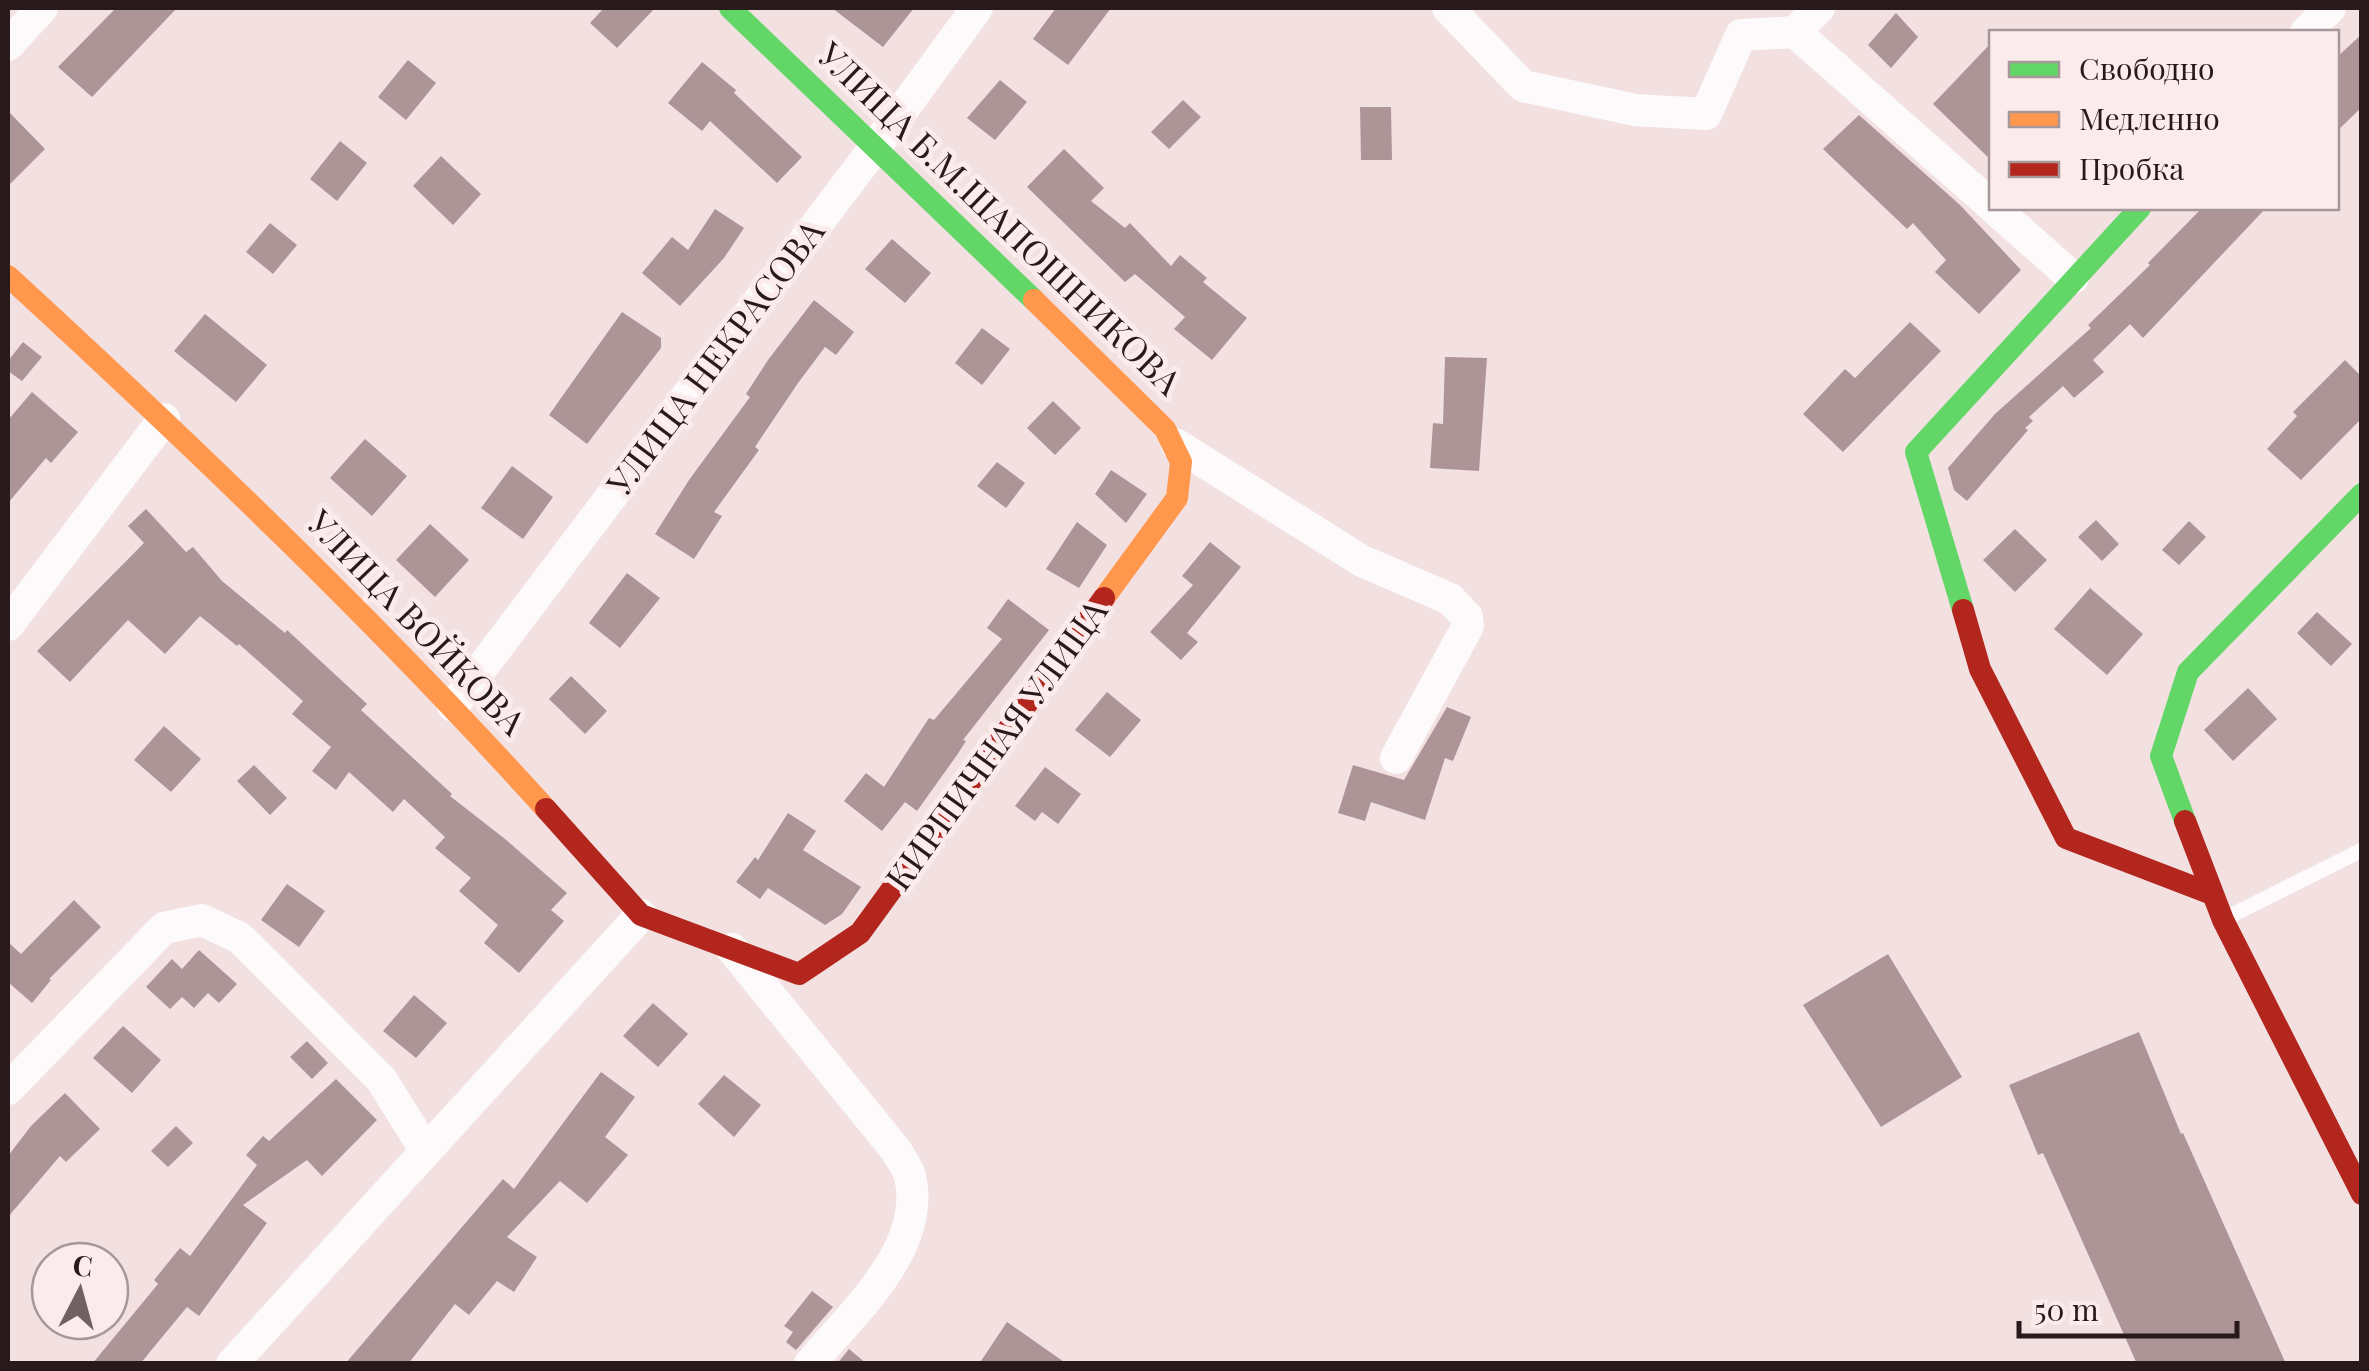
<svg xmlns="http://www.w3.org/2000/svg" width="2369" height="1371" viewBox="0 0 2369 1371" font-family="'Playfair Display',serif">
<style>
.building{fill:#ac9497}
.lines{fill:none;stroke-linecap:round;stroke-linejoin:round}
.lane{stroke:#fdfafb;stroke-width:15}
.street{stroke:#fdfafb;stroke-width:32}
.fast{stroke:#63d668;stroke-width:22}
.slow{stroke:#ff974d;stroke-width:22}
.jam{stroke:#b3261e;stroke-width:22}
.labels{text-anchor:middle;stroke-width:10;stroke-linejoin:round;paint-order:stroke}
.street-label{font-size:35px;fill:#281a1b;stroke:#fcebec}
</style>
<rect width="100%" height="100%" fill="#f3e1e2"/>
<g class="building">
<path d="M 116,8 L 177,8 L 92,97 L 58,67 Z"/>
<path d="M 604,8 L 655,8 L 617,48 L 590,23 Z"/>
<path d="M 832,8 L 914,8 L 883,47 Z"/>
<path d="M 1056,8 L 1111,8 L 1068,65 L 1033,39 Z"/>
<path d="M 1896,13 L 1918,37 L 1891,68 L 1868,45 Z"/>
<path d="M 2362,34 L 2362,107 L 2336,132 L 2336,58 Z"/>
<path d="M 1992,42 L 1992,161 L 1933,104 Z"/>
<path d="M 408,60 L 436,83 L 406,120 L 378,97 Z"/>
<path d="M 702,62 L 736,90 L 734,93 L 802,157 L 777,183 L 710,121 L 702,131 L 668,103 Z"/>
<path d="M 1000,80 L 1027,102 L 995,140 L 967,118 Z"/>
<path d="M 1183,100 L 1201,117 L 1169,149 L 1151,132 Z"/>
<path d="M 1360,107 L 1391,107 L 1392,160 L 1361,160 Z"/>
<path d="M 8,111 L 45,149 L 8,186 Z"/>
<path d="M 1859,115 L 1960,205 L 2021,270 L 1979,314 L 1935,272 L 1946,260 L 1913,223 L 1907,229 L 1823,149 Z"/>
<path d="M 340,141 L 367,163 L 337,201 L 310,179 Z"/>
<path d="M 1064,149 L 1104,188 L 1091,201 L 1125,228 L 1130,223 L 1171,266 L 1180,255 L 1207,278 L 1203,282 L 1247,318 L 1212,360 L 1174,329 L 1185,317 L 1135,274 L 1125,282 L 1027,187 Z"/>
<path d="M 441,156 L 481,194 L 453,225 L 413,186 Z"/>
<path d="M 2202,208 L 2266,208 L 2143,338 L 2130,324 L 2093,360 L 2104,372 L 2074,398 L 2063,386 L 2029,417 L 2033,421 L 2025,428 L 2028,430 L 1967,501 L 1954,490 L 1948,468 L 1995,414 L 2091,328 L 2088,325 L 2150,265 L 2148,263 Z"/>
<path d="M 715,209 L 744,228 L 724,258 L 680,306 L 642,273 L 672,237 L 688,250 Z"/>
<path d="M 270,223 L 297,245 L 273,274 L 246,252 Z"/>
<path d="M 892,239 L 931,273 L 905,303 L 865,269 Z"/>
<path d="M 814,300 L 854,332 L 836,355 L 825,347 L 798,383 L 755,447 L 759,450 L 714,512 L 722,516 L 694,559 L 655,534 L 689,480 L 750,397 L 746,394 L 768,360 Z"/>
<path d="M 622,312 L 661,338 L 661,348 L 587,444 L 549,415 Z"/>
<path d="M 205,314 L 267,365 L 236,402 L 174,351 Z"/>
<path d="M 1910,322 L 1941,351 L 1843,452 L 1803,414 L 1845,369 L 1855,378 Z"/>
<path d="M 982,328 L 1010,349 L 982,385 L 955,363 Z"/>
<path d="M 23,342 L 42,357 L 22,381 L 8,371 L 8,361 Z"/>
<path d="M 1445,357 L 1487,358 L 1479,471 L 1430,468 L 1433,423 L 1443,424 Z"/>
<path d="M 2345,360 L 2362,377 L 2362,418 L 2301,480 L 2267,449 L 2297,416 L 2293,412 Z"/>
<path d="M 32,392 L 78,432 L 51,463 L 46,458 L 8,503 L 8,420 Z"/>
<path d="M 1053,401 L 1081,428 L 1055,455 L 1027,428 Z"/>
<path d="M 365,439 L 407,476 L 372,516 L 330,478 Z"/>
<path d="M 997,462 L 1025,483 L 1006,508 L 977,486 Z"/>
<path d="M 512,466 L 553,497 L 523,539 L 481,508 Z"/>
<path d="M 1111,470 L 1147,494 L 1126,523 L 1095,494 Z"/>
<path d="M 146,509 L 186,552 L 193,547 L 222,581 L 285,633 L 287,630 L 367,704 L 361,710 L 452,794 L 450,796 L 505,839 L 567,893 L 551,910 L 564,921 L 519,973 L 484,943 L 498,925 L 459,891 L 471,878 L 435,848 L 445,837 L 404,799 L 393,812 L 349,772 L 336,790 L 312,771 L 331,747 L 292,714 L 303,701 L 239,644 L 237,646 L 200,616 L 165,654 L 128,620 L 70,682 L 37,651 L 144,543 L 128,526 Z"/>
<path d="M 2096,520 L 2119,544 L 2102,561 L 2078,537 Z"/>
<path d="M 2189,521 L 2206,537 L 2179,565 L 2162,550 Z"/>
<path d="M 1077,522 L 1107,545 L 1079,588 L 1046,569 Z"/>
<path d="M 430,524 L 469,560 L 435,597 L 396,560 Z"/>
<path d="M 2015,529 L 2047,560 L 2015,592 L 1983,560 Z"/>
<path d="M 1210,542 L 1241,567 L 1187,633 L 1198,642 L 1181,660 L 1150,632 L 1193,585 L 1182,576 Z"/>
<path d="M 627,573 L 660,598 L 620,648 L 589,623 Z"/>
<path d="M 2090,588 L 2143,634 L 2107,675 L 2054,629 Z"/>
<path d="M 1008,599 L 1049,630 L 963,740 L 966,741 L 957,755 L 917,811 L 905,802 L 882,831 L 844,801 L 866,773 L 884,787 L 929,718 L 934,720 L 1002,639 L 987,628 Z"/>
<path d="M 2317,612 L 2352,644 L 2331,666 L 2297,633 Z"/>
<path d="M 571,676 L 607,711 L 585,734 L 549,699 Z"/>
<path d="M 2248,688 L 2277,719 L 2233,761 L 2204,730 Z"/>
<path d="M 1107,692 L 1141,720 L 1110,757 L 1075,730 Z"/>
<path d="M 1447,707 L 1471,717 L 1453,761 L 1445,758 L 1425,820 L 1371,802 L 1365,821 L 1338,813 L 1353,765 L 1404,780 Z"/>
<path d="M 164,726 L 201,759 L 171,792 L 134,760 Z"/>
<path d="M 254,765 L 287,798 L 270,815 L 237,781 Z"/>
<path d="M 1045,767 L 1081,794 L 1058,824 L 1042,812 L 1035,821 L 1015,806 Z"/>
<path d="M 788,813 L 816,831 L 803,850 L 861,887 L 842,914 L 825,925 L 768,888 L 760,899 L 736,882 L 755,857 L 758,860 Z"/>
<path d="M 287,884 L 325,911 L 299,947 L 261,920 Z"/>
<path d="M 74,900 L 101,927 L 49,979 L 51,980 L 32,1003 L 8,982 L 8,942 L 21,954 Z"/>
<path d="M 199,950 L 237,984 L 219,1003 L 208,993 L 194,1008 L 182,997 L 170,1009 L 146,987 L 172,959 L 182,969 Z"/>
<path d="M 1888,954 L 1962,1077 L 1881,1127 L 1803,1005 Z"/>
<path d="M 414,995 L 447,1023 L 416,1058 L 383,1031 Z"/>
<path d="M 653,1003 L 688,1034 L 658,1067 L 623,1036 Z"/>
<path d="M 123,1026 L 161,1060 L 132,1093 L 93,1058 Z"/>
<path d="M 2139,1032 L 2181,1134 L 2183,1133 L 2286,1364 L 2137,1364 L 2043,1153 L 2038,1155 L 2009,1085 Z"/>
<path d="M 307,1041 L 328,1063 L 312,1079 L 290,1057 Z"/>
<path d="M 601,1072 L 635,1097 L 605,1137 L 628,1155 L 587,1203 L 560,1181 L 507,1237 L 537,1257 L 514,1292 L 497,1281 L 469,1315 L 455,1304 L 408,1364 L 345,1364 L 503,1179 L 514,1189 Z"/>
<path d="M 724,1075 L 761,1105 L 734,1137 L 698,1104 Z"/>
<path d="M 336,1079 L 377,1120 L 322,1176 L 307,1160 L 243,1205 L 267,1223 L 199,1316 L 187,1307 L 140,1364 L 92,1364 L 158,1284 L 154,1280 L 180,1248 L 190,1256 L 257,1165 L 246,1155 L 263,1136 L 269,1141 Z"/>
<path d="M 65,1093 L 100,1129 L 66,1162 L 60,1156 L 8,1217 L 8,1156 L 31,1126 Z"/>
<path d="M 176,1126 L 193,1143 L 168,1167 L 151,1151 Z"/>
<path d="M 812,1291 L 833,1307 L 796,1350 L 786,1342 L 793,1332 L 784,1326 Z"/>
<path d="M 1007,1322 L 1067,1364 L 979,1364 Z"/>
<path d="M 849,1349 L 867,1364 L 837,1364 Z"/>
</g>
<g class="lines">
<path class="lane" d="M 2226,918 L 2362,850"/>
<g class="street">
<path d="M 1448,8 L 1523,86 L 1635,110 L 1706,114 L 1741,35 L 1795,32"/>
<path d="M 1795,32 L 1992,206"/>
<path d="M 1795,32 L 1819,8"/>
<path d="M 2306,32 L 2330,8"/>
<path d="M 8,45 L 42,8"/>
<path d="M 1994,208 L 2073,278"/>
<path d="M 1177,445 L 1362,561 L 1450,599 L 1467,617 L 1468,626 L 1396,758"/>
<path d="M 8,625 L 164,419"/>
<path d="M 453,706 L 876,146 L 977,8"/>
<path d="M 732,949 L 895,1149 C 900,1157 907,1167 910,1176 C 927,1249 852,1313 810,1364"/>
<path d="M 8,1089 L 164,928 L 202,920 L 240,938 L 381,1079 L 426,1151"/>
<path d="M 232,1364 L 641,915"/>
</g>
<g class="fast">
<path d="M 730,8 L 1034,300"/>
<path d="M 1963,610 L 1916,452 L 2140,208"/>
<path d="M 2185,821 L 2161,756 L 2188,672 L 2362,494"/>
</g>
<g class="slow">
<path d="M 8,276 C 194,447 377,622 546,809"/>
<path d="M 1034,300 L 1165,429 L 1181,462 L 1177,498 L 1104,598"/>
</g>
<g class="jam">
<path d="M 1963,610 L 1980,669 L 2066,838 L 2212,894"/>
<path d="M 546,809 L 641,915 L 799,974 L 860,933 L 1104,598"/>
<path d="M 2185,821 L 2223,920 L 2362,1194"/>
</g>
</g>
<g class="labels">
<g class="street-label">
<text transform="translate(999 219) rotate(44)" y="12">УЛИЦА Б.М.ШАПОШНИКОВА</text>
<text transform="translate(716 358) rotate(-53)" y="12">УЛИЦА НЕКРАСОВА</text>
<text transform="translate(416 623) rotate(46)" y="12">УЛИЦА ВОЙКОВА</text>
<text transform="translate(997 745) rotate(-54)" y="12">КИРПИЧНАЯ УЛИЦА</text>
</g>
</g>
<rect width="2369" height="1371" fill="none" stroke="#281a1b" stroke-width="20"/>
<rect x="1989" y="30" width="350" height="180" fill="#fcebec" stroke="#a79798" stroke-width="2.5"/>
<rect x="2009" y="62" width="50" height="15" fill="#63d668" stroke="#a79798" stroke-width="2.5"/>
<text x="2079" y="80" font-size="30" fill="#281a1b">Свободно</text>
<rect x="2009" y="112" width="50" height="15" fill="#ff974d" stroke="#a79798" stroke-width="2.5"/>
<text x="2079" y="130" font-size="30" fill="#281a1b">Медленно</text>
<rect x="2009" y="162" width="50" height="15" fill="#b3261e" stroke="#a79798" stroke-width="2.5"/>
<text x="2079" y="180" font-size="30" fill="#281a1b">Пробка</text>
<g transform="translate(80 1291) rotate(6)"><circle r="48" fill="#fcebec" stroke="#a79798" stroke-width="2.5"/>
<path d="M0-8L18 38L0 25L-18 38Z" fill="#6f6061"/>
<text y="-15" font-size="28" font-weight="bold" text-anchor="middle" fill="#281a1b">С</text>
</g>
<path d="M2019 1321v15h218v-15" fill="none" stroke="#281a1b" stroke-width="5"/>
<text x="2034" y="1321" font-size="30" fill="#281a1b" stroke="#fcebec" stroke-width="8" paint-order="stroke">50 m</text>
</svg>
